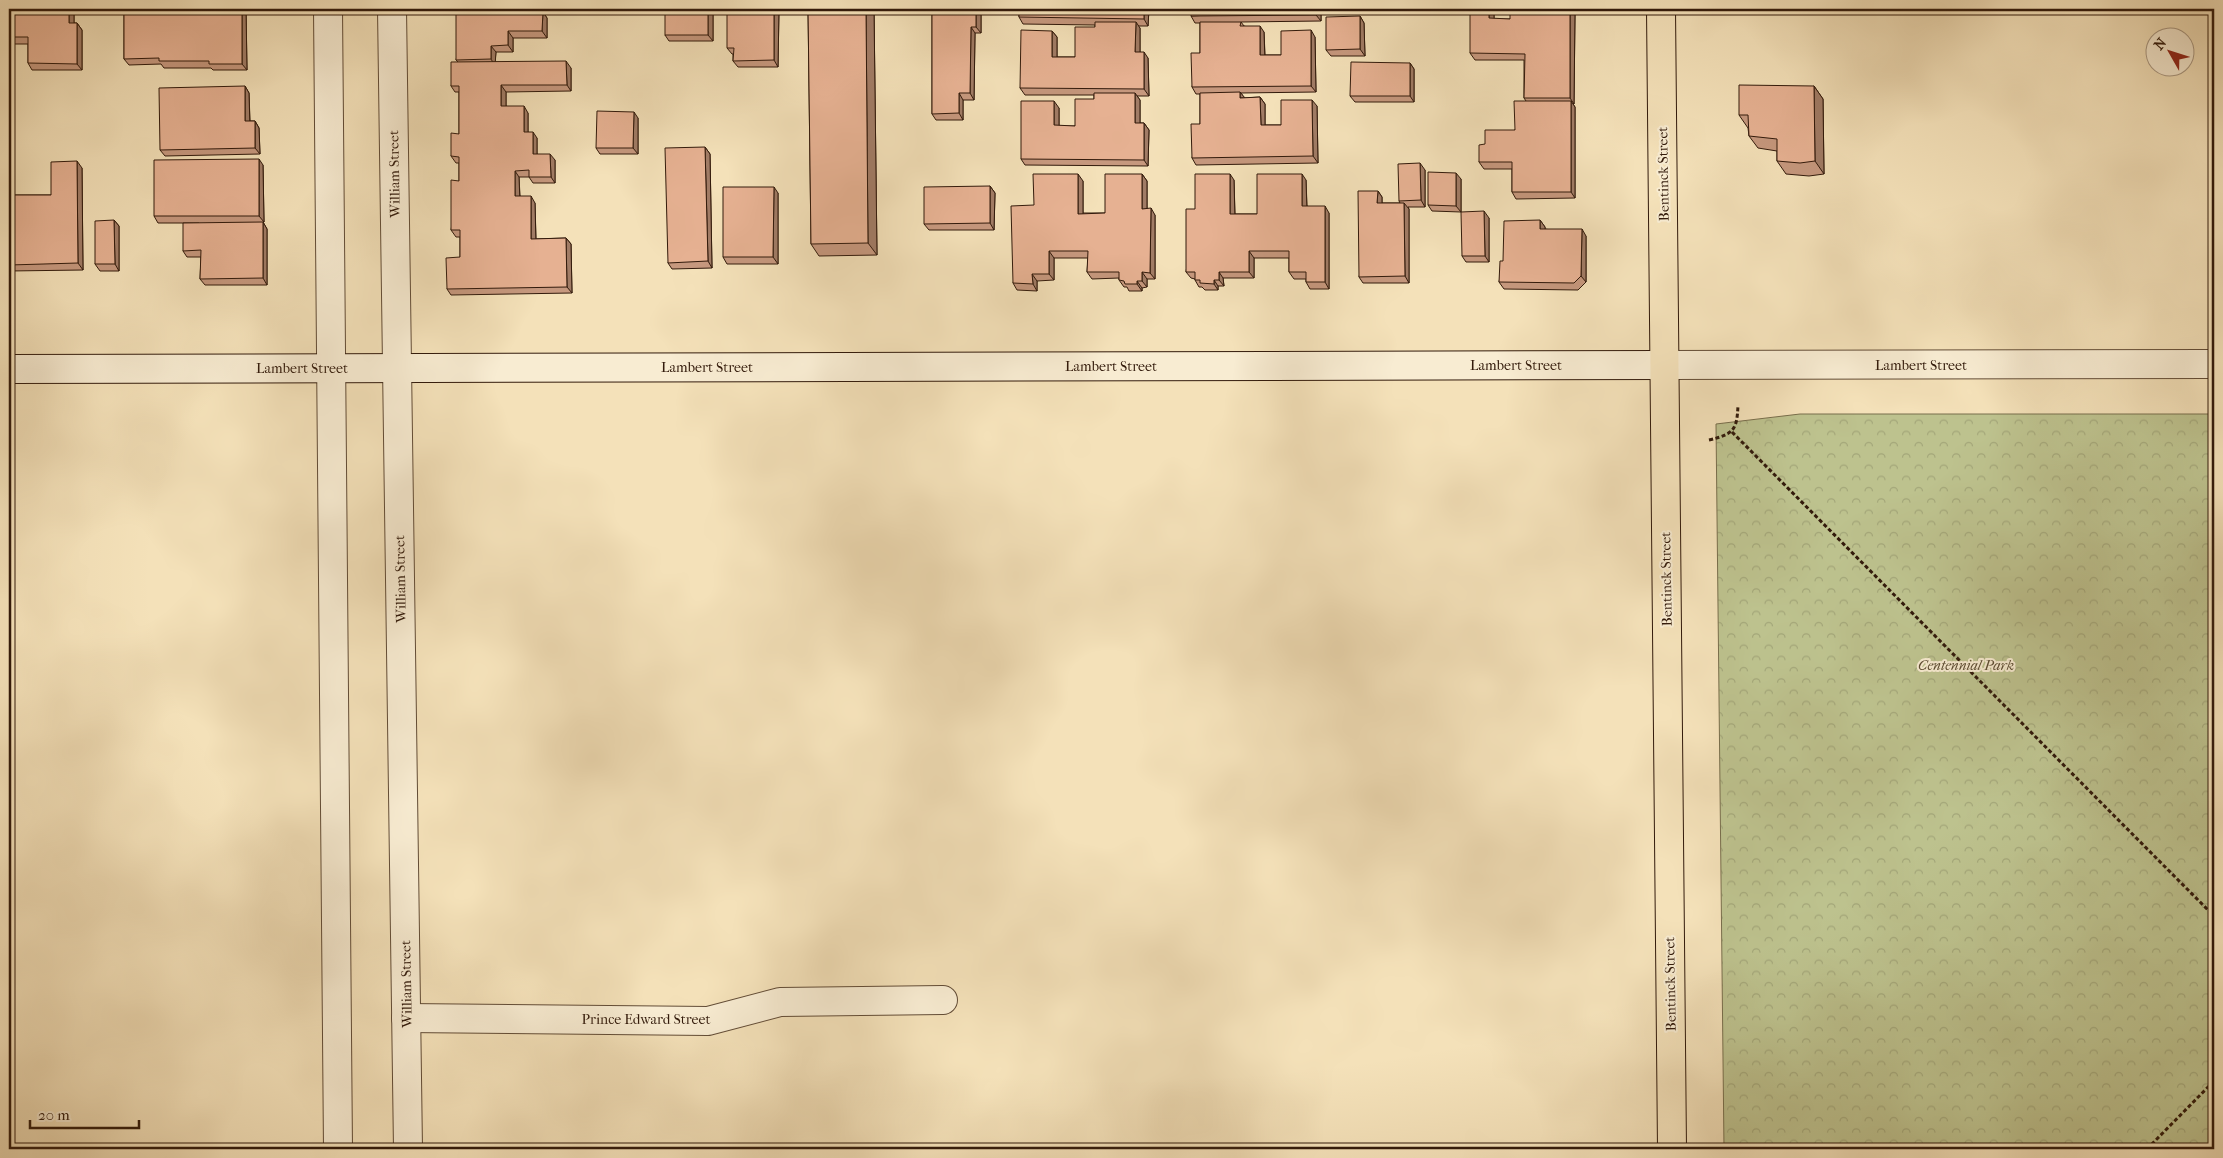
<svg xmlns="http://www.w3.org/2000/svg" width="2223" height="1158" viewBox="0 0 2223 1158" font-family="'IM FELL French Canon',serif">
<style>
.park{fill:url(#park-crowns);stroke:#786e4c}
.lines{fill:none;stroke-linecap:round;stroke-linejoin:round}
.minor-casing{stroke:#624c36;stroke-width:30}
.secondary-casing{stroke:#321a0b;stroke-width:30}
.primary-casing{stroke:#321a0b;stroke-width:30}
.path{stroke:#321a0b;stroke-width:3;stroke-dasharray:4 2.5;stroke-linecap:butt}
.minor{stroke:#f8ecd2;stroke-width:28}
.secondary{stroke:#f8ecd2;stroke-width:28}
.primary{stroke:#f4e1b9;stroke-width:28}
.wall{fill:#c6987e;stroke:#321a0b}
.shaded-wall{fill:#a17c66;stroke:#321a0b}
.building{fill:#e6b192;stroke:#321a0b}
.labels{text-anchor:middle;stroke-width:4;stroke-linejoin:round;paint-order:stroke}
.street-label{font-size:14px;fill:#321a0b;stroke:#f8ecd2}
.park-label{font-size:14px;font-style:italic;fill:#5c4c32;stroke:#f8ecd2}
</style>
<defs>
<pattern id="park-crowns" width="20" height="18" patternUnits="userSpaceOnUse" patternTransform="scale(1.25)"><rect width="20" height="18" fill="#bdc28e"/><path d="M2 6a3 3 0 1 1 6 0M12 15a3 3 0 1 1 6 0" fill="none" stroke="#a3a679"/></pattern>
</defs>
<rect width="100%" height="100%" fill="#f4e1b9"/>
<filter id="stains"><feTurbulence type="fractalNoise" baseFrequency=".004" numOctaves="4"/><feColorMatrix values="0 0 0 0 .2 0 0 0 0 .09 0 0 0 0 .02 0 0 0 .5 -.17"/></filter>
<radialGradient id="worn" r=".72"><stop offset=".6" stop-color="#630" stop-opacity="0"/><stop offset="1" stop-color="#630" stop-opacity=".3"/></radialGradient>
<path class="park" d="M 1800,414 L 2214,414 L 2214,1149 L 1724,1149 L 1716,424 Z"/>
<g class="lines">
<g class="minor-casing">
<g id="minor">
<path d="M 328,9 L 338,1149"/>
<path d="M 392,9 L 408,1149"/>
<path d="M 1666,365 L 2214,364"/>
<path d="M 406,1018 L 708,1021 L 780,1002 L 943,1000"/>
</g>
</g>
<g class="secondary-casing">
<path id="secondary" d="M 9,369 L 1666,365"/>
</g>
<g class="primary-casing">
<path id="primary" d="M 1661,9 L 1672,1149"/>
</g>
<g class="path">
<path d="M 1732,432 L 2214,916"/>
<path d="M 1709,440 C 1734,434 1737,430 1738,405"/>
<path d="M 2147,1149 L 2214,1081"/>
</g>
<use href="#minor" class="minor"/>
<use href="#secondary" class="secondary"/>
<use href="#primary" class="primary"/>
</g>
<g class="wall">
<path d="M 9,9 L 74,9 L 74,23 L 77,23 L 82,30 L 82,70 L 32,70 L 28,63 L 28,44 L 9,44 Z"/>
<path d="M 124,9 L 246,9 L 247,70 L 213,70 L 211,68 L 164,68 L 161,64 L 129,65 L 124,59 Z"/>
<path d="M 464,9 L 528,9 L 528,12 L 543,12 L 547,18 L 547,38 L 513,38 L 513,52 L 496,52 L 495,62 L 571,68 L 571,91 L 506,92 L 506,106 L 528,113 L 528,132 L 537,138 L 537,154 L 555,160 L 555,183 L 533,183 L 529,177 L 519,177 L 520,196 L 535,203 L 536,239 L 566,238 L 571,244 L 572,293 L 451,295 L 447,289 L 460,257 L 460,237 L 456,237 L 451,230 L 459,181 L 459,163 L 456,163 L 451,156 L 459,134 L 459,92 L 455,92 L 451,86 L 458,62 L 456,60 L 466,12 Z"/>
<path d="M 713,9 L 713,41 L 669,41 L 665,35 Z"/>
<path d="M 779,9 L 778,67 L 738,67 L 733,61 L 733,54 L 732,54 L 727,48 Z"/>
<path d="M 808,9 L 874,9 L 877,255 L 819,256 L 811,244 Z"/>
<path d="M 932,9 L 981,9 L 981,33 L 975,33 L 974,100 L 963,100 L 963,120 L 936,120 L 932,114 Z"/>
<path d="M 1019,9 L 1149,9 L 1148,26 L 1138,26 L 1140,28 L 1140,52 L 1148,58 L 1149,96 L 1137,96 L 1140,100 L 1140,123 L 1144,123 L 1149,130 L 1148,166 L 1025,165 L 1021,159 L 1059,108 L 1059,126 L 1075,126 L 1094,99 L 1094,95 L 1025,95 L 1020,88 L 1052,31 L 1057,37 L 1057,57 L 1075,57 L 1095,27 L 1095,25 L 1023,24 L 1019,17 Z"/>
<path d="M 1321,9 L 1321,21 L 1241,22 L 1244,26 L 1264,32 L 1265,55 L 1281,55 L 1315,37 L 1316,92 L 1241,93 L 1244,98 L 1260,97 L 1265,104 L 1265,125 L 1281,125 L 1317,106 L 1318,163 L 1196,165 L 1192,158 L 1200,124 L 1200,94 L 1196,94 L 1192,87 L 1200,53 L 1200,23 L 1195,23 L 1191,16 Z"/>
<path d="M 1494,13 L 1494,19 L 1510,19 L 1575,13 L 1574,104 L 1573,104 L 1575,107 L 1575,198 L 1516,199 L 1512,192 L 1512,169 L 1484,169 L 1479,162 L 1485,144 L 1515,130 L 1526,101 L 1524,98 L 1524,60 L 1475,60 L 1470,53 Z"/>
<path d="M 1360,16 L 1364,23 L 1365,56 L 1331,56 L 1326,50 Z"/>
<path d="M 1410,63 L 1414,69 L 1414,102 L 1355,102 L 1350,96 Z"/>
<path d="M 245,86 L 249,93 L 250,121 L 255,121 L 259,128 L 260,154 L 165,156 L 160,150 Z"/>
<path d="M 1814,86 L 1823,99 L 1824,174 L 1809,176 L 1786,174 L 1777,161 L 1777,151 L 1758,148 L 1749,136 L 1748,128 L 1739,115 Z"/>
<path d="M 638,118 L 638,154 L 600,154 L 596,148 Z"/>
<path d="M 705,147 L 710,154 L 712,268 L 672,269 L 668,263 Z"/>
<path d="M 263,165 L 264,222 L 263,222 L 267,229 L 267,285 L 205,285 L 200,279 L 201,257 L 187,257 L 183,251 L 199,223 L 158,223 L 154,216 Z"/>
<path d="M 82,168 L 83,270 L 9,271 L 9,195 L 51,195 Z"/>
<path d="M 1425,170 L 1425,207 L 1408,207 L 1409,209 L 1409,283 L 1363,283 L 1359,277 L 1378,191 L 1382,197 L 1382,203 L 1400,203 L 1399,201 Z"/>
<path d="M 1142,174 L 1147,181 L 1147,208 L 1155,215 L 1155,279 L 1147,279 L 1147,287 L 1142,288 L 1142,291 L 1129,291 L 1127,287 L 1124,287 L 1119,280 L 1119,278 L 1092,279 L 1087,272 L 1088,258 L 1054,258 L 1054,280 L 1037,281 L 1037,291 L 1017,290 L 1013,283 L 1034,205 L 1083,181 L 1083,213 L 1105,213 Z"/>
<path d="M 1461,179 L 1461,212 L 1432,211 L 1428,205 Z"/>
<path d="M 1234,180 L 1235,214 L 1257,214 L 1306,180 L 1307,206 L 1329,213 L 1329,289 L 1310,289 L 1306,282 L 1306,279 L 1294,279 L 1289,272 L 1289,258 L 1254,258 L 1254,278 L 1223,278 L 1224,286 L 1218,286 L 1218,290 L 1205,290 L 1202,287 L 1199,287 L 1195,280 L 1195,279 L 1191,278 L 1186,272 L 1195,209 Z"/>
<path d="M 990,186 L 995,193 L 994,230 L 929,230 L 924,224 Z"/>
<path d="M 778,193 L 778,264 L 727,264 L 723,257 Z"/>
<path d="M 1489,218 L 1489,262 L 1466,262 L 1462,256 Z"/>
<path d="M 114,220 L 119,226 L 119,271 L 100,271 L 95,264 Z"/>
<path d="M 1540,220 L 1545,227 L 1545,229 L 1586,236 L 1586,282 L 1578,290 L 1504,289 L 1499,282 L 1503,261 Z"/>
</g>
<g class="shaded-wall">
<path d="M 69,9 L 74,9 L 74,29 L 69,23 Z"/>
<path d="M 242,9 L 246,9 L 247,70 L 242,64 Z"/>
<path d="M 708,9 L 713,9 L 713,41 L 708,35 Z"/>
<path d="M 774,9 L 779,9 L 778,67 L 774,60 Z"/>
<path d="M 866,9 L 874,9 L 877,255 L 868,243 Z"/>
<path d="M 976,9 L 981,9 L 981,33 L 976,27 Z"/>
<path d="M 1144,9 L 1149,9 L 1148,26 L 1144,19 Z"/>
<path d="M 1316,9 L 1321,9 L 1321,21 L 1316,15 Z"/>
<path d="M 1489,9 L 1491,9 L 1494,13 L 1494,25 L 1489,18 Z"/>
<path d="M 1570,9 L 1571,9 L 1575,13 L 1574,104 L 1570,98 Z"/>
<path d="M 543,12 L 547,18 L 547,38 L 542,31 Z"/>
<path d="M 1360,16 L 1364,23 L 1365,56 L 1360,49 Z"/>
<path d="M 1136,22 L 1140,28 L 1140,59 L 1135,52 Z"/>
<path d="M 77,23 L 82,30 L 82,70 L 77,64 Z"/>
<path d="M 1260,26 L 1264,32 L 1265,62 L 1260,55 Z"/>
<path d="M 971,27 L 975,33 L 974,100 L 970,93 Z"/>
<path d="M 1311,30 L 1315,37 L 1316,92 L 1311,86 Z"/>
<path d="M 508,31 L 513,38 L 513,52 L 508,45 Z"/>
<path d="M 1052,31 L 1057,37 L 1057,63 L 1052,57 Z"/>
<path d="M 491,46 L 496,52 L 495,66 L 491,59 Z"/>
<path d="M 1144,52 L 1148,58 L 1149,96 L 1144,89 Z"/>
<path d="M 566,61 L 571,68 L 571,91 L 567,85 Z"/>
<path d="M 1410,63 L 1414,69 L 1414,102 L 1410,96 Z"/>
<path d="M 501,85 L 506,92 L 506,113 L 501,106 Z"/>
<path d="M 245,86 L 249,93 L 250,128 L 245,121 Z"/>
<path d="M 1814,86 L 1823,99 L 1824,174 L 1815,161 Z"/>
<path d="M 1240,92 L 1245,98 L 1240,98 Z"/>
<path d="M 959,93 L 963,100 L 963,120 L 959,113 Z"/>
<path d="M 1135,93 L 1140,100 L 1140,130 L 1135,123 Z"/>
<path d="M 1260,97 L 1265,104 L 1265,131 L 1261,125 Z"/>
<path d="M 1312,100 L 1317,106 L 1318,163 L 1313,156 Z"/>
<path d="M 1054,101 L 1059,108 L 1059,132 L 1054,125 Z"/>
<path d="M 1571,101 L 1575,107 L 1575,198 L 1571,192 Z"/>
<path d="M 524,106 L 528,113 L 528,138 L 524,132 Z"/>
<path d="M 634,112 L 638,118 L 638,154 L 633,148 Z"/>
<path d="M 255,121 L 259,128 L 260,154 L 255,148 Z"/>
<path d="M 1144,123 L 1149,130 L 1148,166 L 1144,160 Z"/>
<path d="M 533,132 L 537,138 L 537,160 L 533,154 Z"/>
<path d="M 705,147 L 710,154 L 712,268 L 708,261 Z"/>
<path d="M 550,154 L 555,160 L 555,183 L 551,177 Z"/>
<path d="M 259,159 L 263,165 L 264,222 L 259,216 Z"/>
<path d="M 77,161 L 82,168 L 83,270 L 78,263 Z"/>
<path d="M 1420,163 L 1425,170 L 1425,207 L 1421,200 Z"/>
<path d="M 515,171 L 519,177 L 520,203 L 515,196 Z"/>
<path d="M 1456,173 L 1461,179 L 1461,212 L 1456,206 Z"/>
<path d="M 1078,174 L 1083,181 L 1083,220 L 1078,214 Z"/>
<path d="M 1142,174 L 1147,181 L 1147,215 L 1142,209 Z"/>
<path d="M 1230,174 L 1234,180 L 1235,220 L 1230,214 Z"/>
<path d="M 1302,174 L 1306,180 L 1307,213 L 1302,206 Z"/>
<path d="M 990,186 L 995,193 L 994,230 L 990,223 Z"/>
<path d="M 774,187 L 778,193 L 778,264 L 773,257 Z"/>
<path d="M 1378,191 L 1382,197 L 1382,209 L 1377,203 Z"/>
<path d="M 531,196 L 535,203 L 536,245 L 531,239 Z"/>
<path d="M 1404,203 L 1409,209 L 1409,283 L 1405,276 Z"/>
<path d="M 1325,206 L 1329,213 L 1329,289 L 1325,282 Z"/>
<path d="M 1151,208 L 1155,215 L 1155,279 L 1150,273 Z"/>
<path d="M 1484,211 L 1489,218 L 1489,262 L 1485,256 Z"/>
<path d="M 114,220 L 119,226 L 119,271 L 115,264 Z"/>
<path d="M 1540,220 L 1545,227 L 1545,235 L 1540,229 Z"/>
<path d="M 263,222 L 267,229 L 267,285 L 263,278 Z"/>
<path d="M 1582,229 L 1586,236 L 1586,282 L 1581,276 Z"/>
<path d="M 566,238 L 571,244 L 572,293 L 567,287 Z"/>
<path d="M 1049,251 L 1054,258 L 1054,280 L 1049,274 Z"/>
<path d="M 1249,251 L 1254,258 L 1254,278 L 1249,272 Z"/>
<path d="M 1142,272 L 1147,279 L 1147,287 L 1142,281 Z"/>
<path d="M 1219,272 L 1223,278 L 1224,286 L 1219,280 Z"/>
<path d="M 1032,274 L 1037,281 L 1037,291 L 1033,284 Z"/>
<path d="M 1214,280 L 1218,286 L 1218,290 L 1214,284 Z"/>
<path d="M 1137,281 L 1142,288 L 1142,291 L 1137,284 Z"/>
</g>
<g class="building">
<path d="M 9,9 L 69,9 L 69,23 L 77,23 L 77,64 L 28,63 L 28,37 L 9,37 Z"/>
<path d="M 124,9 L 242,9 L 242,64 L 209,64 L 209,61 L 159,61 L 159,58 L 124,59 Z"/>
<rect x="665" y="9" width="43" height="26"/>
<path d="M 727,9 L 774,9 L 774,60 L 733,61 L 734,48 L 727,48 Z"/>
<path d="M 808,9 L 866,9 L 868,243 L 811,244 Z"/>
<path d="M 932,9 L 976,9 L 976,27 L 971,27 L 970,93 L 959,93 L 959,113 L 932,114 Z"/>
<path d="M 1019,9 L 1144,9 L 1144,19 L 1019,17 Z"/>
<path d="M 1191,9 L 1316,9 L 1316,15 L 1191,16 Z"/>
<path d="M 1470,9 L 1489,9 L 1489,18 L 1510,19 L 1510,12 L 1524,12 L 1524,9 L 1570,9 L 1570,98 L 1524,98 L 1525,54 L 1470,53 Z"/>
<path d="M 456,12 L 543,12 L 542,31 L 508,31 L 508,45 L 491,46 L 491,59 L 456,60 Z"/>
<path d="M 1360,16 L 1360,49 L 1326,50 L 1326,17 Z"/>
<path d="M 1095,22 L 1136,22 L 1135,52 L 1144,52 L 1144,89 L 1020,88 L 1021,30 L 1052,31 L 1052,57 L 1075,57 L 1075,27 L 1095,27 Z"/>
<path d="M 1200,22 L 1241,22 L 1240,26 L 1260,26 L 1260,55 L 1281,55 L 1281,31 L 1311,30 L 1311,86 L 1192,87 L 1191,53 L 1200,53 Z"/>
<path d="M 566,61 L 567,85 L 501,85 L 501,106 L 524,106 L 524,132 L 533,132 L 533,154 L 550,154 L 551,177 L 529,177 L 529,170 L 515,171 L 515,196 L 531,196 L 531,239 L 566,238 L 567,287 L 447,289 L 446,258 L 460,257 L 460,230 L 451,230 L 451,180 L 459,181 L 459,157 L 451,156 L 451,133 L 459,134 L 459,86 L 451,86 L 451,62 Z"/>
<path d="M 1351,62 L 1410,63 L 1410,96 L 1350,96 Z"/>
<path d="M 1739,85 L 1814,86 L 1815,161 L 1800,163 L 1777,161 L 1777,139 L 1749,136 L 1748,115 L 1739,115 Z"/>
<path d="M 245,86 L 245,121 L 255,121 L 255,148 L 160,150 L 159,88 Z"/>
<path d="M 1240,92 L 1240,98 L 1260,97 L 1261,125 L 1281,125 L 1281,100 L 1312,100 L 1313,156 L 1192,158 L 1191,124 L 1200,124 L 1200,93 Z"/>
<path d="M 1094,93 L 1135,93 L 1135,123 L 1144,123 L 1144,160 L 1021,159 L 1021,101 L 1054,101 L 1054,125 L 1075,126 L 1075,99 L 1094,99 Z"/>
<path d="M 1514,101 L 1571,101 L 1571,192 L 1512,192 L 1512,162 L 1479,162 L 1479,145 L 1485,144 L 1485,130 L 1515,130 Z"/>
<path d="M 597,111 L 634,112 L 633,148 L 596,148 Z"/>
<path d="M 705,147 L 708,261 L 668,263 L 665,148 Z"/>
<path d="M 259,159 L 259,216 L 154,216 L 154,160 Z"/>
<path d="M 77,161 L 78,263 L 9,265 L 9,195 L 51,195 L 51,162 Z"/>
<path d="M 1420,163 L 1421,200 L 1399,201 L 1398,164 Z"/>
<path d="M 1428,172 L 1456,173 L 1456,206 L 1428,205 Z"/>
<path d="M 1033,174 L 1078,174 L 1078,214 L 1105,213 L 1105,174 L 1142,174 L 1142,209 L 1151,208 L 1150,273 L 1142,272 L 1142,281 L 1137,281 L 1137,284 L 1125,284 L 1124,281 L 1119,280 L 1119,272 L 1087,272 L 1088,251 L 1049,251 L 1049,274 L 1032,274 L 1033,284 L 1013,283 L 1011,206 L 1034,205 Z"/>
<path d="M 1195,174 L 1230,174 L 1230,214 L 1257,214 L 1257,174 L 1302,174 L 1302,206 L 1325,206 L 1325,282 L 1306,282 L 1306,272 L 1289,272 L 1289,251 L 1249,251 L 1249,272 L 1219,272 L 1219,280 L 1214,280 L 1214,284 L 1200,283 L 1200,280 L 1195,280 L 1195,272 L 1186,272 L 1186,209 L 1195,209 Z"/>
<path d="M 990,186 L 990,223 L 924,224 L 924,187 Z"/>
<path d="M 723,187 L 774,187 L 773,257 L 723,257 Z"/>
<path d="M 1358,191 L 1378,191 L 1377,203 L 1404,203 L 1405,276 L 1359,277 Z"/>
<path d="M 1484,211 L 1485,256 L 1462,256 L 1461,212 Z"/>
<path d="M 114,220 L 115,264 L 95,264 L 95,221 Z"/>
<path d="M 1540,220 L 1540,229 L 1582,229 L 1581,276 L 1574,283 L 1499,282 L 1500,261 L 1503,261 L 1504,221 Z"/>
<path d="M 263,222 L 263,278 L 200,279 L 201,250 L 183,251 L 183,223 Z"/>
</g>
<g class="labels">
<g class="street-label">
<text transform="translate(394 174) rotate(-91)" y="5">William Street</text>
<text transform="translate(1663 174) rotate(-91)" y="5">Bentinck Street</text>
<text x="1516" y="370">Lambert Street</text>
<text x="1921" y="370">Lambert Street</text>
<text x="1111" y="371">Lambert Street</text>
<text x="707" y="372">Lambert Street</text>
<text x="302" y="373">Lambert Street</text>
<text transform="translate(400 579) rotate(-91)" y="5">William Street</text>
<text transform="translate(1666 579) rotate(-91)" y="5">Bentinck Street</text>
<text transform="translate(406 984) rotate(-91)" y="5">William Street</text>
<text transform="translate(1670 984) rotate(-91)" y="5">Bentinck Street</text>
<text x="646" y="1024">Prince Edward Street</text>
</g>
<g class="park-label">
<text x="1966" y="670">Centennial Park</text>
</g>
</g>
<rect width="2223" height="1158" fill="none" stroke="#f4e1b9" stroke-width="30"/>
<rect x="10" y="10" width="2203" height="1138" fill="none" stroke="#321a0b" stroke-width="2.5"/>
<rect x="15" y="15" width="2193" height="1128" fill="none" stroke="#321a0b"/>
<g transform="translate(2170 52) rotate(309)"><circle r="24" fill="#f8ecd2" stroke="#a99882"/>
<path d="M0-4L9 19L0 12L-9 19Z" fill="#8f2418"/>
<text y="-8" font-size="14" font-weight="bold" text-anchor="middle" fill="#321a0b">N</text>
</g>
<path d="M30 1120v8h109v-8" fill="none" stroke="#321a0b" stroke-width="2.5"/>
<text x="38" y="1120" font-size="15" fill="#321a0b" stroke="#f8ecd2" stroke-width="4" paint-order="stroke">20 m</text>
<rect width="100%" height="100%" filter="url(#stains)"/>
<rect width="100%" height="100%" fill="url(#worn)"/>
</svg>
